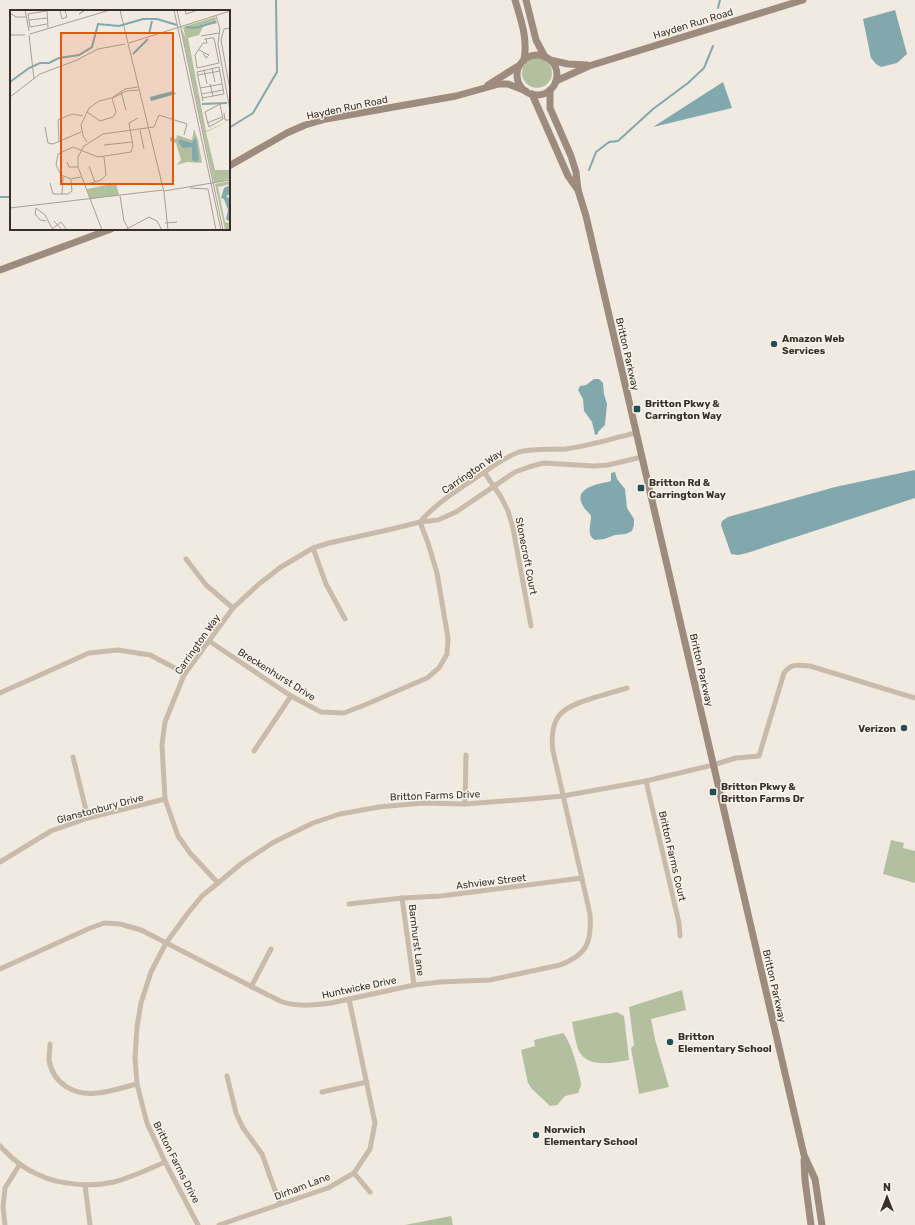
<svg xmlns="http://www.w3.org/2000/svg" width="915" height="1225" viewBox="0 0 915 1225" font-family="Rubik,sans-serif">
<style>
.green{fill:#b3c0a0}
.water{fill:#81a8ad}
.lines{fill:none;stroke-linecap:round;stroke-linejoin:round}
.stream{stroke:#81a8ad;stroke-width:2}
.minor{stroke:#c9bbac;stroke-width:5}
.secondary{stroke:#9d8b7e;stroke-width:7}
.poi-dot{fill:#235057;stroke:#f9f4ec;stroke-width:1.5}
.labels{text-anchor:middle;stroke-width:3;stroke-linejoin:round;paint-order:stroke}
.street-label{font-size:10px;fill:#382f2b;stroke:#f9f4ec}
.poi-label{font-size:10px;font-weight:bold;fill:#382f2b;stroke:#f9f4ec;text-anchor:start}
.inset-river{fill:none;stroke:#81a8ad;stroke-width:2}
.inset-road{fill:none;stroke:#a79f98;stroke-width:1}
.view{fill:#df570e;fill-opacity:0.15;stroke:#df570e;stroke-width:2}
.inset-edge{fill:none;stroke:#382f2b;stroke-width:2}
</style>
<rect width="100%" height="100%" fill="#f1eae0"/>
<g class="green">
<circle cx="537" cy="73" r="15"/>
<path d="M 891,840 L 904,843 L 903,848 L 915,851 L 915,883 L 883,874 Z"/>
<path d="M 682,990 L 686,1010 L 651,1019 L 655,1039 L 669,1087 L 639,1094 L 631,1048 L 634,1045 L 629,1007 Z"/>
<path d="M 617,1012 L 624,1016 L 629,1060 C 613,1063 586,1069 578,1049 C 575,1040 574,1031 572,1022 Z"/>
<path d="M 563,1033 C 571,1041 579,1072 581,1084 C 581,1087 579,1090 578,1093 L 565,1096 L 557,1105 L 550,1106 L 531,1088 L 528,1083 L 521,1050 L 535,1046 L 534,1040 Z"/>
<path d="M 451,1216 L 453,1225 L 405,1225 Z"/>
</g>
<g class="water">
<path d="M 895,10 L 907,54 L 897,63 L 881,67 L 876,64 L 871,58 L 863,19 Z"/>
<path d="M 723,82 L 732,108 L 653,127 Z"/>
<path d="M 594,379 L 599,379 L 603,383 L 604,394 L 607,404 L 605,425 L 598,432 L 598,434 L 595,435 L 592,422 L 584,411 L 583,399 L 578,390 L 580,386 L 586,385 Z"/>
<path d="M 915,470 L 915,498 L 747,553 L 738,555 L 731,554 L 730,551 L 721,525 L 722,521 L 728,517 L 835,487 Z"/>
<path d="M 615,472 L 617,479 L 625,489 L 627,508 L 634,519 L 634,525 L 632,531 L 626,534 L 615,535 L 604,539 L 595,540 C 586,534 591,526 591,516 C 589,512 585,510 583,506 C 572,487 600,484 611,481 L 611,473 Z"/>
</g>
<g class="lines">
<g class="stream">
<path d="M 718,8 L 720,0"/>
<path d="M 229,128 L 253,113 L 277,72 L 276,0"/>
<path d="M 589,170 L 596,152 L 609,142 L 618,141 L 653,109 L 688,83 L 704,68 L 713,46"/>
<path d="M 0,197 L 11,197"/>
</g>
<g class="minor">
<path d="M 484,472 L 501,497 L 508,511 L 513,528 L 531,626"/>
<path d="M 420,522 C 436,503 459,489 480,475 C 492,467 505,457 519,452 C 535,448 549,450 565,449 C 589,446 613,438 636,433"/>
<path d="M 313,548 L 326,584 L 345,619"/>
<path d="M 186,559 L 206,585 L 233,608"/>
<path d="M 209,641 L 291,696 L 321,712 L 344,713 L 367,704 L 427,678 L 439,668 L 447,654 L 448,638 L 437,573 L 428,543 L 420,522"/>
<path d="M 0,693 L 89,653 L 118,650 L 150,655 L 175,668 L 184,675"/>
<path d="M 254,751 L 291,696"/>
<path d="M 73,757 L 88,818"/>
<path d="M 646,781 L 679,923 L 680,936"/>
<path d="M 465,804 L 466,755"/>
<path d="M 0,862 L 51,831 L 88,818 L 165,799"/>
<path d="M 218,883 L 190,853 L 178,836 L 165,799 L 162,745 L 165,722 L 184,675 L 233,608 L 259,584 L 281,567 L 313,548 L 329,543 L 392,529 L 420,522 L 438,520 L 456,512 L 515,472 L 529,467 L 543,463 L 594,466 L 608,465 L 642,457"/>
<path d="M 402,898 L 414,985"/>
<path d="M 349,904 L 402,898 L 441,896 L 582,878"/>
<path d="M 0,969 L 88,929 L 104,923 L 120,924 L 141,930 L 268,995 C 273,997 277,1000 283,1002 C 298,1007 315,1005 331,1003 L 414,985 L 440,982 L 490,980 L 560,965 C 587,955 592,942 590,914 L 553,751 C 549,718 560,708 590,699 C 602,695 614,692 627,688"/>
<path d="M 251,987 L 271,949"/>
<path d="M 50,1044 C 50,1049 49,1055 49,1060 C 53,1084 75,1096 97,1093 C 111,1092 124,1087 137,1084"/>
<path d="M 227,1076 L 236,1113 L 243,1128 L 262,1154 L 280,1204"/>
<path d="M 322,1092 L 367,1082"/>
<path d="M 0,1146 C 11,1158 24,1169 39,1175 C 60,1185 92,1187 114,1182 C 132,1177 149,1169 165,1162"/>
<path d="M 354,1173 L 370,1192"/>
<path d="M 85,1185 L 90,1225"/>
<path d="M 5,1225 L 3,1207 L 5,1188 L 20,1164"/>
<path d="M 198,1225 L 165,1162 L 147,1123 L 137,1084 L 135,1057 L 137,1027 L 141,1003 L 151,972 L 166,943 L 188,913 L 202,896 L 218,883 L 242,863 L 274,842 L 313,823 L 340,814 L 379,807 L 423,803 L 465,804 L 531,799 L 563,796 L 646,781 L 713,765 L 736,758 L 759,756 L 784,673 C 791,663 799,665 810,666 L 915,698"/>
<path d="M 219,1225 L 328,1188 L 354,1173 L 370,1149 L 375,1123 L 349,999"/>
</g>
<g class="secondary">
<path d="M 515,0 C 521,20 528,39 524,60"/>
<path d="M 526,0 L 536,40 L 545,57"/>
<circle cx="537" cy="75" r="20"/>
<path d="M 550,60 L 568,64 L 587,65"/>
<path d="M 556,81 L 589,66 L 803,0"/>
<path d="M 488,85 L 520,65"/>
<path d="M 550,90 L 550,108 L 571,156 L 576,172 L 578,190 L 586,216 L 804,1155 L 815,1179 L 822,1225"/>
<path d="M 532,94 L 568,176 L 578,190"/>
<path d="M 229,166 L 287,133 L 305,125 L 326,119 L 456,96 L 499,84 L 508,84 L 526,91"/>
<path d="M 0,270 L 111,229"/>
<path d="M 804,1160 L 805,1180 L 811,1225"/>
</g>
</g>
<g class="poi-dot">
<circle cx="774" cy="344" r="4"/>
<rect x="633" y="405" width="8" height="8" rx="2"/>
<rect x="637" y="484" width="8" height="8" rx="2"/>
<circle cx="904" cy="728" r="4"/>
<rect x="709" y="788" width="8" height="8" rx="2"/>
<circle cx="670" cy="1042" r="4"/>
<circle cx="536" cy="1135" r="4"/>
</g>
<g class="labels">
<g class="street-label">
<text transform="translate(693 23) rotate(-17)" y="4">Hayden Run Road</text>
<text transform="translate(347 107) rotate(-12)" y="4">Hayden Run Road</text>
<text transform="translate(628 354) rotate(77)" y="4">Britton Parkway</text>
<text transform="translate(472 471) rotate(-34)" y="4">Carrington Way</text>
<text transform="translate(527 556) rotate(79)" y="4">Stonecroft Court</text>
<text transform="translate(197 644) rotate(-55)" y="4">Carrington Way</text>
<text transform="translate(702 670) rotate(77)" y="4">Britton Parkway</text>
<text transform="translate(277 674) rotate(32)" y="4">Breckenhurst Drive</text>
<text transform="translate(435 795) rotate(-2)" y="4">Britton Farms Drive</text>
<text transform="translate(100 808) rotate(-15)" y="4">Glanstonbury Drive</text>
<text transform="translate(673 856) rotate(77)" y="4">Britton Farms Court</text>
<text transform="translate(491 881) rotate(-7)" y="4">Ashview Street</text>
<text transform="translate(417 940) rotate(83)" y="4">Barnhurst Lane</text>
<text transform="translate(775 986) rotate(77)" y="4">Britton Parkway</text>
<text transform="translate(359 987) rotate(-12)" y="4">Huntwicke Drive</text>
<text transform="translate(177 1162) rotate(63)" y="4">Britton Farms Drive</text>
<text transform="translate(302 1186) rotate(-21)" y="4">Dirham Lane</text>
</g>
<g class="poi-label">
<text x="782" y="342">Amazon Web<tspan x="782" dy="12">Services</tspan></text>
<text x="645" y="407">Britton Pkwy &amp;<tspan x="645" dy="12">Carrington Way</tspan></text>
<text x="649" y="486">Britton Rd &amp;<tspan x="649" dy="12">Carrington Way</tspan></text>
<text x="896" y="732" text-anchor="end">Verizon</text>
<text x="721" y="790">Britton Pkwy &amp;<tspan x="721" dy="12">Britton Farms Dr</tspan></text>
<text x="678" y="1040">Britton<tspan x="678" dy="12">Elementary School</tspan></text>
<text x="544" y="1133">Norwich<tspan x="544" dy="12">Elementary School</tspan></text>
</g>
</g>
<g transform="translate(10 10)">
<rect width="220" height="220" fill="#f1eae0"/>
<path d="M 205,7 L 207,13 L 194,15 L 189,25 L 178,28 L 196,121 L 220,111 L 196,122 L 205,160 L 220,160 L 220,169 L 204,173 L 171,17 L 176,29 L 173,17 ZM 184,119 L 188,130 L 192,153 L 177,152 L 167,155 L 171,150 L 166,133 L 160,131 L 160,127 L 166,129 L 167,125 L 182,130 ZM 220,171 L 220,174 L 208,177 L 215,212 L 220,213 L 220,220 L 215,220 L 205,174 ZM 106,173 L 109,185 L 80,189 L 77,179 Z" fill="#b3c0a0"/>
<path d="M 163,81 L 166,84 L 141,91 L 140,87 ZM 186,128 L 189,149 L 186,152 L 182,150 L 182,137 L 173,138 L 168,132 L 170,129 L 181,133 ZM 220,175 L 220,184 L 216,186 L 220,189 L 220,212 L 216,209 L 218,200 L 214,189 L 211,188 L 214,178 Z" fill="#81a8ad"/>
<path class="inset-river" d="M 176,17 L 185,18 L 206,12M 139,24 L 142,11M 123,44 L 138,29M 0,72 L 19,58 L 30,53 L 39,53 L 49,48 L 69,45 L 82,37 L 88,14 L 109,16 L 133,9 L 147,9 L 167,15M 192,94 L 217,93"/>
<path class="inset-road" d="M 15,0 L 19,21M 50,0 L 52,9 L 57,7 L 55,0M 75,0 L 69,4 L 75,0M 110,0 L 154,182 L 158,220M 164,0 L 211,220M 167,0 L 213,220M 175,0 L 176,4 L 188,0M 37,1 L 38,18M 0,3 L 6,7 L 16,7M 206,6 L 210,19 L 208,34 L 220,100M 19,10 L 37,8M 37,14 L 20,17 L 18,4 L 42,0M 220,18 L 214,19 L 211,30 L 220,80M 20,24 L 100,0M 0,25 L 15,25M 19,25 L 24,69M 191,26 L 209,23M 194,29 L 196,29 L 201,28 L 204,28 L 209,53 L 187,58 L 185,45 L 193,33 L 197,33 L 196,29M 119,33 L 220,1M 189,40 L 199,45 L 196,48 L 193,43M 202,59 L 205,72M 194,60 L 197,74M 188,65 L 210,61M 200,74 L 203,86M 190,78 L 212,74M 111,82 L 116,100M 192,84 L 213,80M 0,87 L 30,64 L 67,50 L 88,39 L 115,34M 103,87 L 115,79 L 128,77M 192,88 L 214,84 L 209,57 L 187,62 L 193,91M 210,94 L 213,109 L 199,117 L 195,102 ZM 77,102 L 90,111 L 103,107 L 106,102 L 102,88M 214,103 L 215,110 L 220,110M 197,113 L 212,107M 35,117 L 38,133M 130,120 L 134,139M 49,131 L 48,110 L 62,104 L 73,106M 77,132 L 73,126 L 71,115 L 79,98 L 89,91 L 105,87 L 116,81 L 129,80M 38,133 L 43,134 L 71,122M 94,135 L 122,132M 57,152 L 59,157 L 68,157M 79,156 L 85,172M 71,167 L 61,169 L 51,165 L 46,155 L 48,144 L 63,137 L 88,147 L 121,142 L 123,136 L 119,113 L 128,108M 40,173 L 43,184 L 58,184 L 62,181 L 61,170M 75,175 L 91,170 L 96,165 L 94,147M 180,178 L 198,179 L 206,220M 154,181 L 220,170M 52,184 L 53,167M 110,186 L 114,211 L 118,218M 0,198 L 153,180M 26,198 L 35,205 L 43,220M 26,198 L 25,204 L 30,210 L 36,211M 44,211 L 52,220M 155,213 L 167,212M 42,219 L 51,212 L 57,220M 92,220 L 68,157 L 68,147 L 74,136 L 93,124 L 144,117 L 149,105 L 177,114 L 174,125M 115,220 L 139,207 L 147,211 L 152,220"/>
<path class="view" d="M 51,23 L 163,23 L 163,174 L 51,174 Z"/>
<rect width="220" height="220" class="inset-edge"/>
</g>
<g transform="translate(887 1197)" stroke="#f9f4ec" stroke-width="3" paint-order="stroke">
<path d="M0-3L7 15L0 10L-7 15Z" fill="#382f2b"/>
<text y="-6" font-size="11" font-weight="bold" text-anchor="middle" fill="#382f2b">N</text>
</g>
</svg>
